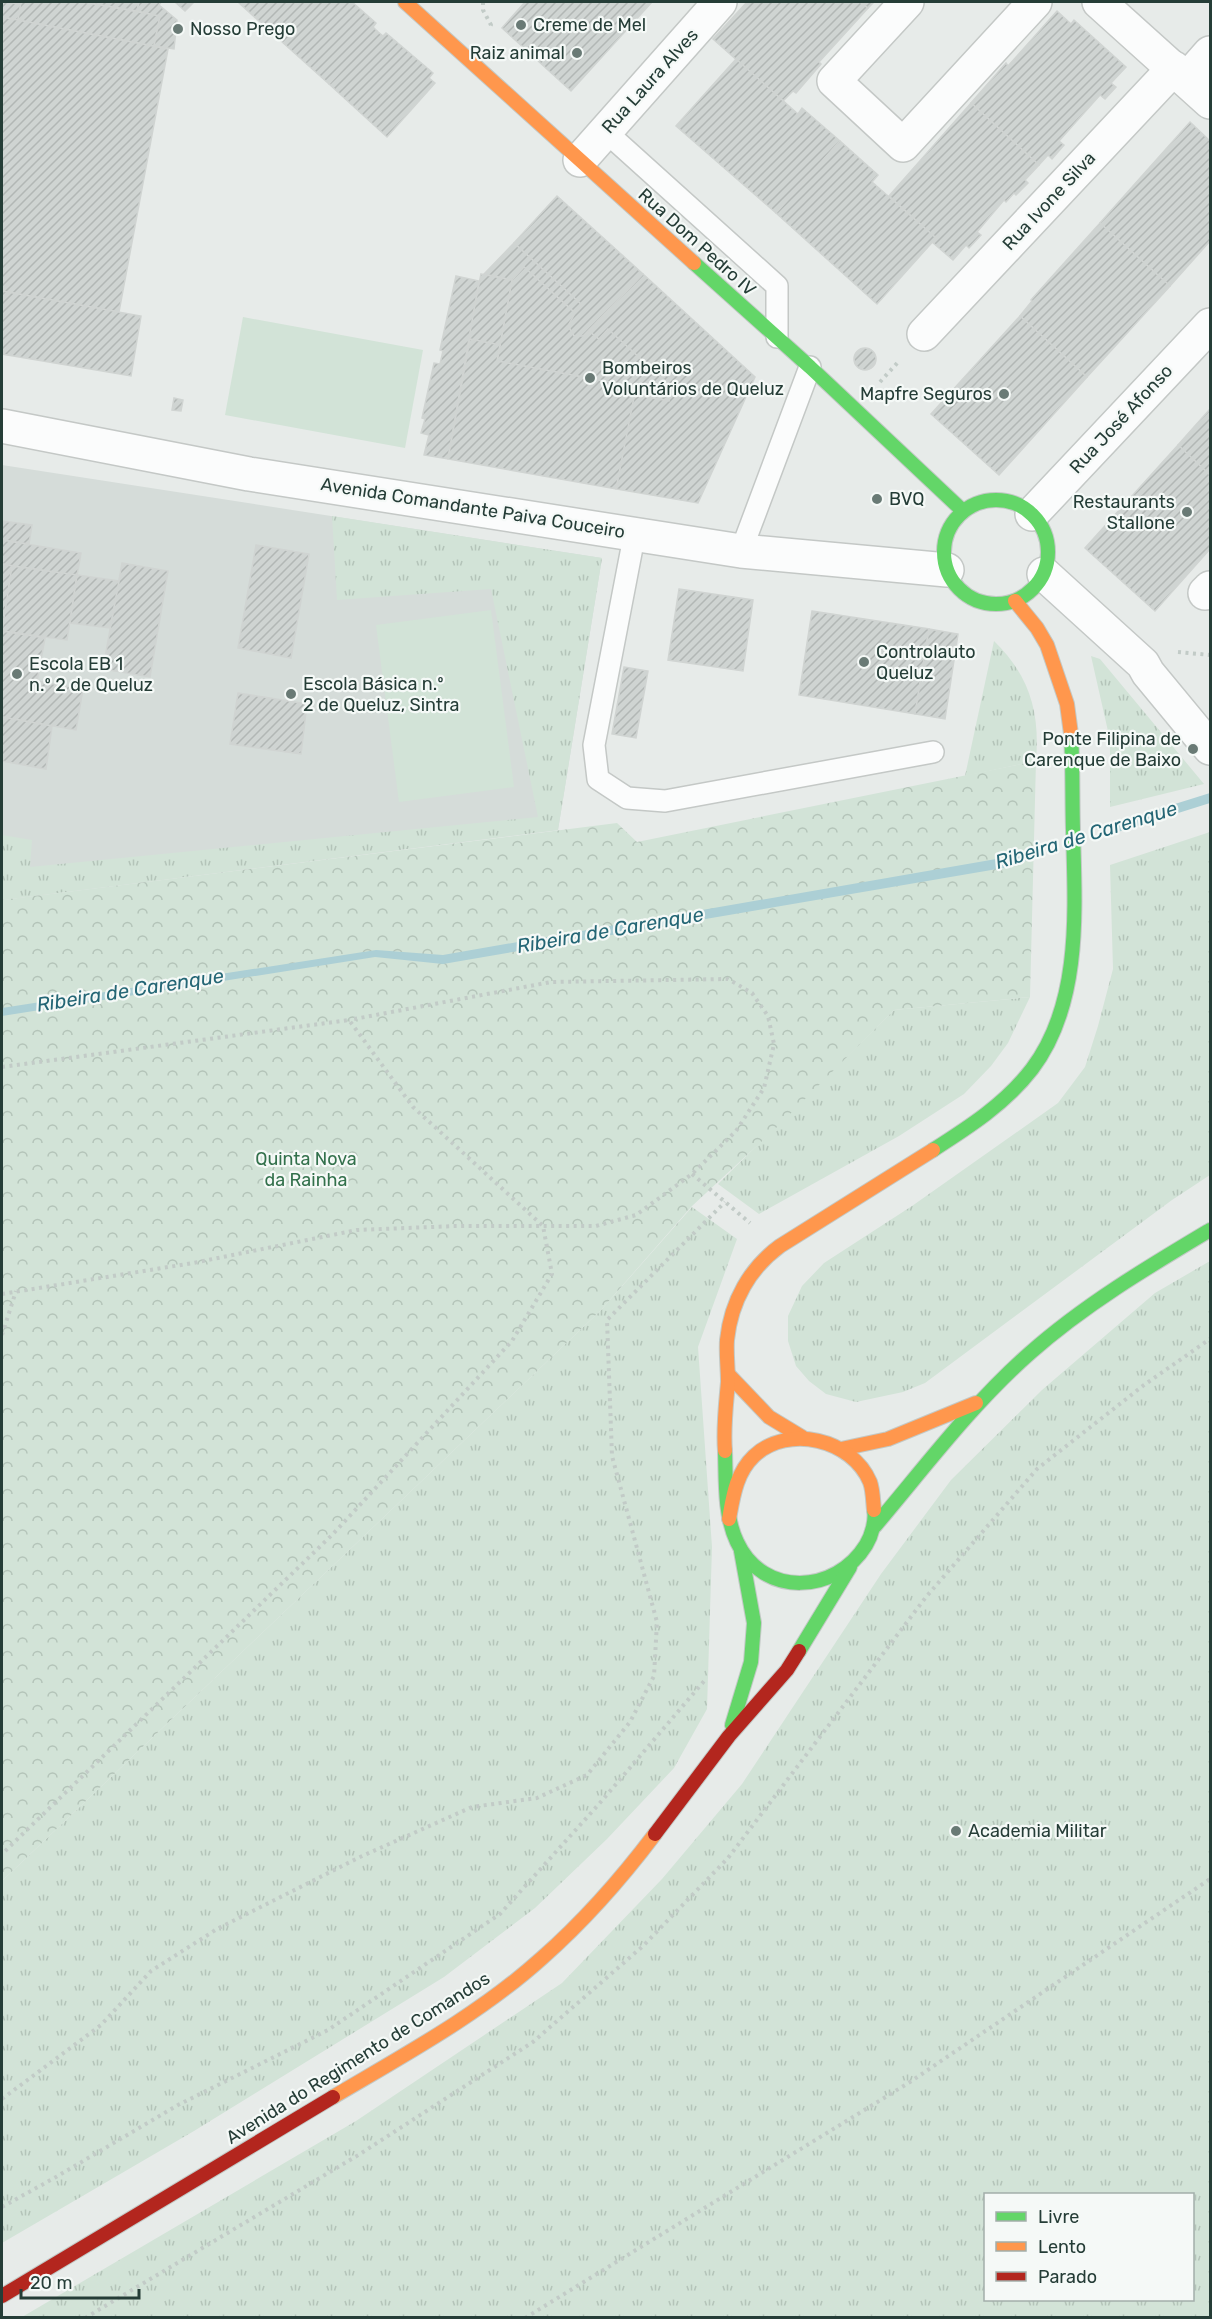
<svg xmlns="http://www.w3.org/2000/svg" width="1212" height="2319" viewBox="0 0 1212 2319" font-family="Rubik,sans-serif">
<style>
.built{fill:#d5dcd9}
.grass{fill:url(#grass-tufts);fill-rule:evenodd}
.forest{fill:url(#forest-crowns)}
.pitch{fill:#d2e3d7}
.water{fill:#accfd5}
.pier{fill:#e7ebe9}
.building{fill:url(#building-hatch);stroke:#d0d4d2;stroke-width:1.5}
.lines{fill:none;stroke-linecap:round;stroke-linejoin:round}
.lane-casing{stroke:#c4c8c6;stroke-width:24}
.street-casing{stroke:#c4c8c6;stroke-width:36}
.fast-casing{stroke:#c3c9c6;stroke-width:16}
.slow-casing{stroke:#c3c9c6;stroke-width:16}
.jam-casing{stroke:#c3c9c6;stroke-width:16}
.path{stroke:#c2cbc7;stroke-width:4;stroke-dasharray:3 4.5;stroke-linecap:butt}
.lane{stroke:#fbfcfc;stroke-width:21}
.street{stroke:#fbfcfc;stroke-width:33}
.fast{stroke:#63d668;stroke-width:14}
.slow{stroke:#ff974d;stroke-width:14}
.jam{stroke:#b3261e;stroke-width:14}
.poi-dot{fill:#697a75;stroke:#f5f9f7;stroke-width:2}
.labels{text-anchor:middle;stroke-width:4.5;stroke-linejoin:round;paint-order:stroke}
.poi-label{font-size:18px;fill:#253d37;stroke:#f5f9f7;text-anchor:start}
.street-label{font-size:18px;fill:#253d37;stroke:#f5f9f7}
.park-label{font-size:18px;fill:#33714c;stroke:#f5f9f7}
.water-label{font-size:20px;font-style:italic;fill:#246675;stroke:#f5f9f7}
</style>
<defs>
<pattern id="grass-tufts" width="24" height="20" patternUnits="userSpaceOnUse" patternTransform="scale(1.5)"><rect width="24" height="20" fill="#d2e3d7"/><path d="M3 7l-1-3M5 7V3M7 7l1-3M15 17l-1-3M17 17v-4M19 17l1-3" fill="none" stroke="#b4c4b9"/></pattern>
<pattern id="forest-crowns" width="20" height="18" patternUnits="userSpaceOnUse" patternTransform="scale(1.5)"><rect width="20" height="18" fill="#d2e3d7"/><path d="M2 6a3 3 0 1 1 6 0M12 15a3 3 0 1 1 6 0" fill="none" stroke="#b4c4b9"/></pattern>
<pattern id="building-hatch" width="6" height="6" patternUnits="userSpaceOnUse" patternTransform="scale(1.5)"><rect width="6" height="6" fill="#cfd4d2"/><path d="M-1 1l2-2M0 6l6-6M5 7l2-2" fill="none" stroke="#b2b7b5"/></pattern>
</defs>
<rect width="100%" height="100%" fill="#e7ebe9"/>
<path class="built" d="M 2,465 L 602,558 L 558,830 L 2,900 Z"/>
<g class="grass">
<path d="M 332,516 L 602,558 L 558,830 L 2,900 L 2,835 L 32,840 L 30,867 L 538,817 L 491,589 L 337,600 Z"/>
<path d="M 994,641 C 1030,676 1040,713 1036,761 L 965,776 Z"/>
<path d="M 1091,656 L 1100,659 L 1204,784 L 1110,807 L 1110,740 Z"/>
<path d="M 1210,832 L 1210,1175 L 1172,1200 L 925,1383 L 903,1392 L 856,1402 L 826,1394 L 809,1381 L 796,1366 L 788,1341 L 788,1316 L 802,1286 L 824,1263 L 912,1206 L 1058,1103 L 1085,1067 L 1098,1026 L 1113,969 L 1110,865 Z"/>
<path d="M 1030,997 L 1008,1043 L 991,1066 L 964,1094 L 899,1136 L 759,1214 L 718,1184 L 894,1010 Z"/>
<path d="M 692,1207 L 737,1239 L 698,1347 L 712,1547 L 707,1709 L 674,1768 L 607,1839 L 535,1908 L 444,1977 L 194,2131 L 2,2243 L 2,1881 L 601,1310 Z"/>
<path d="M 1210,1261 L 1210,2317 L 22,2317 L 356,2121 L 562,1983 L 662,1879 L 742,1784 L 881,1574 L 951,1480 L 1042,1390 L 1155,1293 ZM 1192,2194 L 1192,2300 L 986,2300 L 986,2194 Z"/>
</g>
<path class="forest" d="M 1036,761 L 1030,997 L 894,1010 L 774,1130 L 692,1206 L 601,1310 L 2,1881 L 2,900 L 617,823 L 637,842 Z"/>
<g class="pitch">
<path d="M 243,317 L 423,350 L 405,448 L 225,415 Z"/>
<path d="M 491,610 L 514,787 L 399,802 L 376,625 Z"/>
</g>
<path class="water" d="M 1210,793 L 1210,803 L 1003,868 L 443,964 L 375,957 L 2,1016 L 2,1008 L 376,950 L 443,955 L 1002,858 Z"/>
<path class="pier" d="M 1110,821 L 1110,837 L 1034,860 L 1034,844 Z"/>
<g class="building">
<path d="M 2,2 L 21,4 L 18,20 L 2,17 Z"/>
<path d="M 21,2 L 84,2 L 160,16 L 154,46 L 18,20 Z"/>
<path d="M 84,2 L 139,2 L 137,11 Z"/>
<path d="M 139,2 L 161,2 L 159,5 L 177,20 L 174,49 L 154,46 L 160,16 L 137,11 Z"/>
<path d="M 175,2 L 194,2 L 185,11 Z"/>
<path d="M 238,2 L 297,2 L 271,32 Z"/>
<path d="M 297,2 L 352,2 L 376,23 L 373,27 L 377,31 L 329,84 L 271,32 Z"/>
<path d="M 525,2 L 652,2 L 571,91 L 502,28 Z"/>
<path d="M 747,2 L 860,2 L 868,8 L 819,62 L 821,64 L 796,93 L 793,91 L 783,101 L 713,39 Z"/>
<path d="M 860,2 L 874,2 L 868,8 Z"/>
<path d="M 1057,11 L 1071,24 L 1074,20 L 1126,67 L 1111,83 L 1116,87 L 1105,99 L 1100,95 L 1059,141 L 1064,145 L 1052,159 L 1048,155 L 1039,165 L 971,103 L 1006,63 L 1008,66 Z"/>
<path d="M 2,17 L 168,49 L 119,312 L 2,291 Z"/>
<path d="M 377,31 L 383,36 L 386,33 L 433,73 L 429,78 L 435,83 L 387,137 L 329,84 Z"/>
<path d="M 736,59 L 798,114 L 802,108 L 840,141 L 776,213 L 676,126 Z"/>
<path d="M 971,103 L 1039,165 L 1025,180 L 1028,183 L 1016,195 L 1014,193 L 1006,202 L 1004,200 L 977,232 L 981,235 L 969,248 L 966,245 L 953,260 L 932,242 L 936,238 L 889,196 Z"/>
<path d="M 1190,122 L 1210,141 L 1210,241 L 1170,286 L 1100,223 Z"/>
<path d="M 840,141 L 878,175 L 872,182 L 936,238 L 877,304 L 776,213 Z"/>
<path d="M 557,196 L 643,274 L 582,337 L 574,336 L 568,326 L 569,320 L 582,305 L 514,243 Z"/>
<path d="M 1100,223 L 1170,286 L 1087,377 L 1020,316 L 1032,301 L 1031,300 Z"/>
<path d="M 514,243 L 582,305 L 575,313 L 524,267 L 512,280 L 484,274 Z"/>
<path d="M 524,267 L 575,313 L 568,326 L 574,336 L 584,336 L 589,331 L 599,339 L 608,329 L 672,387 L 669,401 L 635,394 L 636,387 L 497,361 L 512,280 Z"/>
<path d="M 481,274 L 512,280 L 500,345 L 468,339 Z"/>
<path d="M 643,274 L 755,377 L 698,503 L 616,489 L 633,395 L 669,401 L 672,387 L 608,329 L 599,339 L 589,331 Z"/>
<path d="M 456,276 L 479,281 L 448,459 L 424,455 L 429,435 L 421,433 L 425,419 L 422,418 L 434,363 L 440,364 L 443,351 L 440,350 Z"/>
<path d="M 2,291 L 141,316 L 131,376 L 2,354 Z"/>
<path d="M 1020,316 L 1087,377 L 999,475 L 931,414 Z"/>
<path d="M 470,339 L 500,345 L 497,361 L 636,387 L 616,489 L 448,459 Z"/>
<circle cx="865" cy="359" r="11"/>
<path d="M 174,398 L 183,400 L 181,411 L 172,410 Z"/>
<path d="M 1210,409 L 1210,475 L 1178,445 Z"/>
<path d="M 1178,445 L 1210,475 L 1210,549 L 1155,611 L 1085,548 Z"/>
<path d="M 2,521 L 32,525 L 29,544 L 2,540 Z"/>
<path d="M 2,540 L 81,553 L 77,576 L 2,564 Z"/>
<path d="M 256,545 L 309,554 L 291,658 L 238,648 Z"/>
<path d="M 122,563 L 168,571 L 150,677 L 103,669 Z"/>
<path d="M 2,564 L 12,566 L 3,630 L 2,630 Z"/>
<path d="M 12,566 L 77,575 L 67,640 L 2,631 Z"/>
<path d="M 77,575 L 119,581 L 110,628 L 70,623 Z"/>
<path d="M 679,589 L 753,600 L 743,671 L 668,660 Z"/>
<path d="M 812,611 L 929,629 L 915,714 L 799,695 Z"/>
<path d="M 929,629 L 958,634 L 945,719 L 915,714 Z"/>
<path d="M 2,631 L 45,638 L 37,681 L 83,689 L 76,730 L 2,717 Z"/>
<path d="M 624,667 L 648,671 L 636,738 L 612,734 Z"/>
<path d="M 238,693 L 307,704 L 301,754 L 230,744 Z"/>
<path d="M 2,717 L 52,726 L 46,769 L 2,761 Z"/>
</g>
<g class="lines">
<g class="lane-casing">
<g id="lane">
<path d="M 605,131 L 777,286 L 777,337"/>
<path d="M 635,532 L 594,745 L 598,779 L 627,798 L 665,801 L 933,752"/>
<path d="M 741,551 L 810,367"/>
</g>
</g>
<g class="street-casing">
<g id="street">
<path d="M 907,2 L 834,81 L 903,145 L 1035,2"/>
<path d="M 1099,2 L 1210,102"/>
<path d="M 1187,79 L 1210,53"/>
<path d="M 580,160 L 720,2"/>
<path d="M 924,334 L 1174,68"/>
<path d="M 2,426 L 249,474 L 741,551 L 947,570"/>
<path d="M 1032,514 L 1210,325"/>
<path d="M 1044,574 L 1143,664 L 1148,673 L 1210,748"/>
<path d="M 1205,593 L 1210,588"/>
</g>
</g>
<g class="fast-casing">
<g id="fast">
<path d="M 694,263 L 810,367 L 963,511"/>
<circle cx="996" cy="552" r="52"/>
<path d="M 933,1150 C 969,1127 1005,1104 1032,1069 C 1082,1003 1075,909 1073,830 C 1072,798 1073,766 1071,734"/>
<path d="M 725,1451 C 726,1480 724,1515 737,1542 C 763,1598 836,1594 866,1545 C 872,1535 876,1520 874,1510"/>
<path d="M 875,1526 C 925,1467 972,1404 1030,1353 C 1084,1305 1148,1267 1210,1230"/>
<path d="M 799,1651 L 850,1567"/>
<path d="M 732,1725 L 751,1662 L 754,1623 L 741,1551"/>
</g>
</g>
<g class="slow-casing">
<g id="slow">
<path d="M 405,2 L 694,263"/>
<path d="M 1015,601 L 1037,628 L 1047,645 L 1067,704 L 1071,734"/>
<path d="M 728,1374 L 769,1417 L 802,1437"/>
<path d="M 841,1449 L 888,1439 L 976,1403"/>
<path d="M 725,1451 C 723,1428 726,1405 728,1382 C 728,1368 726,1354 727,1340 C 731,1301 750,1268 780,1246 L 933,1150"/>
<path d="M 729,1519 C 733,1497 736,1473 754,1456 C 788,1424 852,1439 870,1482 C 873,1490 873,1501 874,1510"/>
<path d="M 333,2097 C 404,2055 480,2014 542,1958 C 584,1921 621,1879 655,1834"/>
</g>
</g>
<g class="jam-casing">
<g id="jam">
<path d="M 655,1834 L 729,1736 L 787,1670 L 799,1651"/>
<path d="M 2,2296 L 333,2097"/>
</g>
</g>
<g class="path">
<path d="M 483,2 L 483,10 L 491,25 L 489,28"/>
<path d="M 880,382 L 899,361"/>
<path d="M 1178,652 L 1210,655"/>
<path d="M 2,1067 L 349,1020 L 413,1107 L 543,1226 L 552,1274 L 512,1341 L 333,1534 L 2,1854"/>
<path d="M 692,1174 L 750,1223"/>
<path d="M 2,1294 L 193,1263 L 357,1230 L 456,1226 L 596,1226 L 636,1215 L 692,1174 L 736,1131 L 764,1088 L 774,1044 L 768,1016 L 752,993 L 728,979 L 551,982 L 349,1020"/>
<path d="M 2,1335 L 16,1291"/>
<path d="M 2,2099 L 101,2025 L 151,1971 L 217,1929 L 360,1857 L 472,1807 L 537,1798 L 587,1775 L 630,1722 L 654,1676 L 657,1622 L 612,1456 L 607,1320 L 725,1202"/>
<path d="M 2,2207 L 56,2177 L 178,2105 L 328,2030 L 500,1914 L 599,1804 L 705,1680"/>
<path d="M 85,2318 L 360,2154 L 533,2042 L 643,1946 L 728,1858 L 926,1597 L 1037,1469 L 1144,1385 L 1210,1339"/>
<path d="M 525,2318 L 910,2082 L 1210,1879"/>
</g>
<use href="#lane" class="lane"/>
<use href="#street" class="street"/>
<use href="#fast" class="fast"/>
<use href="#slow" class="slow"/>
<use href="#jam" class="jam"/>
</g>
<g class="poi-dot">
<circle cx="521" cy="25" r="6"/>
<circle cx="178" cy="29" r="6"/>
<circle cx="577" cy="53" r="6"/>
<circle cx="590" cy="378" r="6"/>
<circle cx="1004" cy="394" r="6"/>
<circle cx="877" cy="499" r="6"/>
<circle cx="1187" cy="512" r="6"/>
<circle cx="864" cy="662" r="6"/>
<circle cx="17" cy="674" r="6"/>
<circle cx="291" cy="694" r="6"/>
<circle cx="1193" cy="749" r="6"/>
<circle cx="956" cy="1831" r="6"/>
</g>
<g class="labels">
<g class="poi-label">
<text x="533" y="31">Creme de Mel</text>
<text x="190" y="35">Nosso Prego</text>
<text x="565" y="59" text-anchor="end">Raiz animal</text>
<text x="602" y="374">Bombeiros<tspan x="602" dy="21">Voluntários de Queluz</tspan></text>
<text x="992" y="400" text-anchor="end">Mapfre Seguros</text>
<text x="889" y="505">BVQ</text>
<text x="1175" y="508" text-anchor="end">Restaurants<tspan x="1175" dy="21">Stallone</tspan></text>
<text x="876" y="658">Controlauto<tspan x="876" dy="21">Queluz</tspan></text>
<text x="29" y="670">Escola EB 1<tspan x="29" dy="21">n.º 2 de Queluz</tspan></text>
<text x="303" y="690">Escola Básica n.º<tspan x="303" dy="21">2 de Queluz, Sintra</tspan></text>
<text x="1181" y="745" text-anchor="end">Ponte Filipina de<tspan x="1181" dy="21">Carenque de Baixo</tspan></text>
<text x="968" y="1837">Academia Militar</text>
</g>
<g class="street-label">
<text transform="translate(650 81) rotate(-48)" y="6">Rua Laura Alves</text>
<text transform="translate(1049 201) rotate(-47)" y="6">Rua Ivone Silva</text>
<text transform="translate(697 242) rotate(42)" y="6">Rua Dom Pedro IV</text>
<text transform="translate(1121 419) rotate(-47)" y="6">Rua José Afonso</text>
<text transform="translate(473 508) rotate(9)" y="6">Avenida Comandante Paiva Couceiro</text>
<text transform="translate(358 2058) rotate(-32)" y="6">Avenida do Regimento de Comandos</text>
</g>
<g class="park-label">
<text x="306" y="1165">Quinta Nova<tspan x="306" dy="21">da Rainha</tspan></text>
</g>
<g class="water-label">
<text transform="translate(1086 835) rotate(-17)" y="7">Ribeira de Carenque</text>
<text transform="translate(610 930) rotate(-10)" y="7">Ribeira de Carenque</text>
<text transform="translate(130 990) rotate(-9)" y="7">Ribeira de Carenque</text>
</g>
</g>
<rect width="1212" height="2319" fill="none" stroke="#253d37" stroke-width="6"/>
<rect x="984" y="2193" width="210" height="108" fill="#f5f9f7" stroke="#a2aeaa" stroke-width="1.5"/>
<rect x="996" y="2212" width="30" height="9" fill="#63d668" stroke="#a2aeaa" stroke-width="1.5"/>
<text x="1038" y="2223" font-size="18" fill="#253d37">Livre</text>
<rect x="996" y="2242" width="30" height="9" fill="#ff974d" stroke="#a2aeaa" stroke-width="1.5"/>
<text x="1038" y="2253" font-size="18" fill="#253d37">Lento</text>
<rect x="996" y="2272" width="30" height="9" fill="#b3261e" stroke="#a2aeaa" stroke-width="1.5"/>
<text x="1038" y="2283" font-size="18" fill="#253d37">Parado</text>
<path d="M21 2289v9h118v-9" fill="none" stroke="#253d37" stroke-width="3"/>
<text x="30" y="2289" font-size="18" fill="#253d37" stroke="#f5f9f7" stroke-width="4.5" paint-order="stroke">20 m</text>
</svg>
